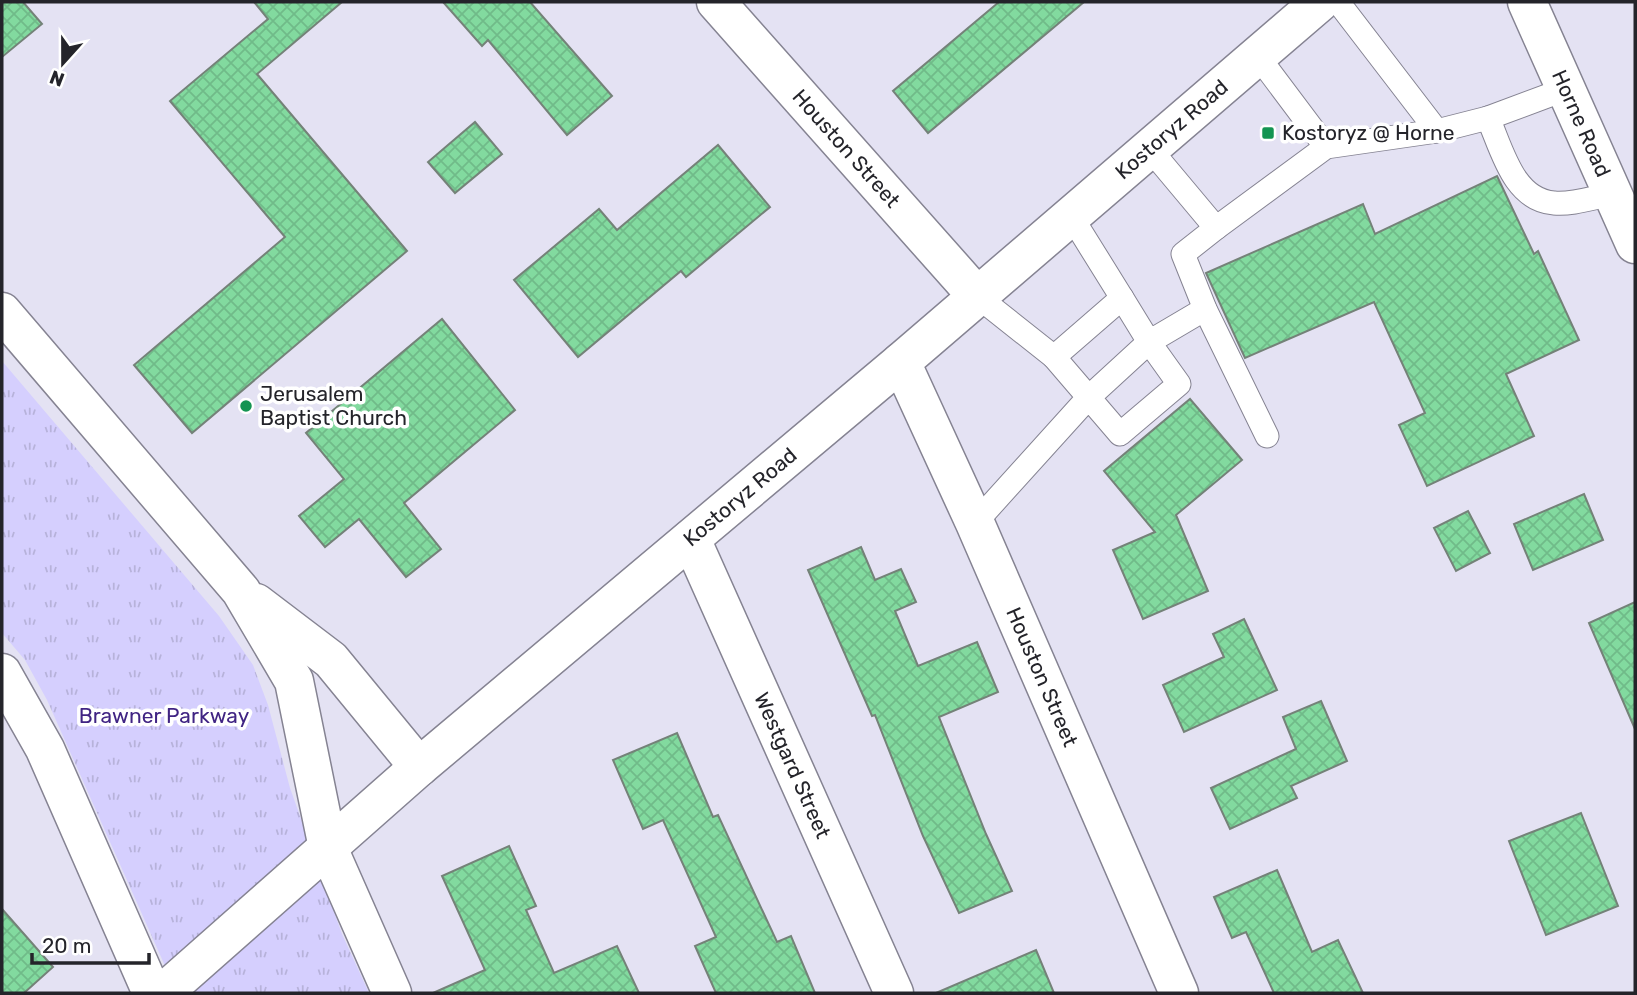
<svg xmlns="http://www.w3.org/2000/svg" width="1637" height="995" viewBox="0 0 1637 995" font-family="Rubik,sans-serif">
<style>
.grass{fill:url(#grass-tufts)}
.building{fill:url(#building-cross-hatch);stroke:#748278;stroke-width:2}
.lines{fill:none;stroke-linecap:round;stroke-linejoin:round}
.service-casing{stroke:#858392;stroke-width:25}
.minor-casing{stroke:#858392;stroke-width:41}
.tertiary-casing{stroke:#858392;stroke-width:41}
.secondary-casing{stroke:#858392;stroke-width:41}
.service{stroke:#fff;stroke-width:23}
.minor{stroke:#fff;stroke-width:38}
.tertiary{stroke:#fff;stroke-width:38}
.secondary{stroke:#fff;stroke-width:38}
.poi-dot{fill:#149452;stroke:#fff;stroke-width:2.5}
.labels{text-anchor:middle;stroke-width:7;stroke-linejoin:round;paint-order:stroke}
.street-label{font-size:21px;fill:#24242a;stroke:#fff}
.poi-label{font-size:21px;fill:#24242a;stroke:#fff;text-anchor:start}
.park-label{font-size:21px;fill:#402483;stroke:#fff}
</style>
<defs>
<pattern id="grass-tufts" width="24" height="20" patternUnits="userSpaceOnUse" patternTransform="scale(1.75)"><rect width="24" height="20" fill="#d5cffe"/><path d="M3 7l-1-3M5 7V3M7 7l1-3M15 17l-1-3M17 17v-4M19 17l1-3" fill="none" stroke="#b7b2da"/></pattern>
<pattern id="building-cross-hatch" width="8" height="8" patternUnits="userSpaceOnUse" patternTransform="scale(1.75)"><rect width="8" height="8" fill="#82da9f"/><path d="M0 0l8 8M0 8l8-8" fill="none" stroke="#70bb89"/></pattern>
</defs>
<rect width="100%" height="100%" fill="#e4e2f3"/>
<path class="grass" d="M 2,361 L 219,616 L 253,665 L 268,705 L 290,788 L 342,934 L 369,993 L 177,993 L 47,700 L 25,660 L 2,633 Z"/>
<g class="building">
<path d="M 2,2 L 23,2 L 42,24 L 2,57 Z"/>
<path d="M 254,2 L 342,2 L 257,74 L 407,251 L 192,433 L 134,365 L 285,237 L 170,101 L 268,19 Z"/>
<path d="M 443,2 L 530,2 L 612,96 L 567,135 L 488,40 L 482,46 Z"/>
<path d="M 999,2 L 1084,2 L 928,133 L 893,91 Z"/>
<path d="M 475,122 L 502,154 L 455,193 L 428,162 Z"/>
<path d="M 718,145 L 770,207 L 686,277 L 681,271 L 578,357 L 514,280 L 599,209 L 617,230 Z"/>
<path d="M 1497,176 L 1534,254 L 1538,251 L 1579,340 L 1506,374 L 1534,436 L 1427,486 L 1399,425 L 1425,413 L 1374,302 L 1245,358 L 1206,273 L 1363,204 L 1375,234 Z"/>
<path d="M 442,319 L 515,410 L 404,503 L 441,549 L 406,577 L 359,519 L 325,547 L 299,516 L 344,479 L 306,433 Z"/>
<path d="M 1190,399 L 1242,460 L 1176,515 L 1208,591 L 1143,619 L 1113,550 L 1155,532 L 1104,471 Z"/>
<path d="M 1584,494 L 1603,540 L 1533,570 L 1514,524 Z"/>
<path d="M 1468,511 L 1490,553 L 1456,571 L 1434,528 Z"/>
<path d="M 861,547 L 875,580 L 901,569 L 916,602 L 895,611 L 918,666 L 977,642 L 998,692 L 939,717 L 986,834 L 1012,891 L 959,913 L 923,836 L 875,715 L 872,716 L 808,570 Z"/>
<path d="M 1635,602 L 1635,729 L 1589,623 Z"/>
<path d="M 1244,619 L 1277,690 L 1184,732 L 1163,685 L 1224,657 L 1213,634 Z"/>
<path d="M 1321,701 L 1347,761 L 1291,786 L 1297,798 L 1230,829 L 1211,788 L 1296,749 L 1283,717 Z"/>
<path d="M 677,733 L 713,817 L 718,815 L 777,942 L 791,936 L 815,993 L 716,993 L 695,946 L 716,937 L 663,820 L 643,829 L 613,760 Z"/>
<path d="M 1581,813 L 1618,906 L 1546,935 L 1509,841 Z"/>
<path d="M 509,846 L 536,906 L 526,910 L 554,973 L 617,946 L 639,993 L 433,993 L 485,970 L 442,876 Z"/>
<path d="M 1277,870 L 1312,952 L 1338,940 L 1363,993 L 1274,993 L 1246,932 L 1232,938 L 1214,897 Z"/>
<path d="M 2,909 L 53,967 L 24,993 L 2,993 Z"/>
<path d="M 1036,950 L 1054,993 L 936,993 Z"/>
</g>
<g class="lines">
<g class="service-casing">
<g id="service">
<path d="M 1338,2 L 1437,131 L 1488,118 L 1566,89"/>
<path d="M 1257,55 L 1326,147"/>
<path d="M 1488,118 C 1502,149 1513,200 1554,203 C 1572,205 1595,197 1613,194"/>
<path d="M 1149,148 L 1216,228 L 1326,147 L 1437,131"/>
<path d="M 1071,216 L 1122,298"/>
<path d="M 1216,228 L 1183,254 L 1205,309 L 1267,436"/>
<path d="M 977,296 L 1054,357 L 1122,298 L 1149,342 L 1205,309"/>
<path d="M 975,523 L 1088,398 L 1149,342 L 1179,384 L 1120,434 L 1054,357"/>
</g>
</g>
<g class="minor-casing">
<g id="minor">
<path id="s1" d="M 716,2 L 977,296"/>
<path id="s2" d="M 901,362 L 975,523 L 1179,993"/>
<path id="s3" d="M 691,539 L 894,993"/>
</g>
</g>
<g class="tertiary-casing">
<g id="tertiary">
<path d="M 2,312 L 241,591 L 294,681 L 328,848 L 392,993"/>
<path d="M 256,603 L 331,660 L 419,767"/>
<path d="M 2,673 L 45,749 L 152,993"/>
</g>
</g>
<g class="secondary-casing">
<g id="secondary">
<path id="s4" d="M 1527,2 L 1635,244"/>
<path id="s5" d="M 163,993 L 419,767 L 901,362 L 1320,2"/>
</g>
</g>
<use href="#service" class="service"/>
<use href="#minor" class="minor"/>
<use href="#tertiary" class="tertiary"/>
<use href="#secondary" class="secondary"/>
</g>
<g class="poi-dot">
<rect x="1261" y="126" width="14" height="14" rx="3.5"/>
<circle cx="246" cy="406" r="7"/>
</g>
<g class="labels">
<g class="street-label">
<text dy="7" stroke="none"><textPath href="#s4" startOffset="133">Horne Road</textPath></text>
<text dy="7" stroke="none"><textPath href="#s5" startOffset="1328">Kostoryz Road</textPath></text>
<text dy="7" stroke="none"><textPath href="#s1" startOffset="196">Houston Street</textPath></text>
<text dy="7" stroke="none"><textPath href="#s5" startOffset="761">Kostoryz Road</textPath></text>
<text dy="7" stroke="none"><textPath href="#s2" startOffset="345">Houston Street</textPath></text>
<text dy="7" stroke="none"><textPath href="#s3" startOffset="248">Westgard Street</textPath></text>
</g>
<g class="poi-label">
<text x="1282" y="140">Kostoryz @ Horne</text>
<text x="260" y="401">Jerusalem<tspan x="260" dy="24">Baptist Church</tspan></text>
</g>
<g class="park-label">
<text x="164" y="723">Brawner Parkway</text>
</g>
</g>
<rect width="1637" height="995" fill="none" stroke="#24242a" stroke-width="7"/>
<g transform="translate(63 63) rotate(201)" stroke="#ffffff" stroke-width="5" paint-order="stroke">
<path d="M0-5L12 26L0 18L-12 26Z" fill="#24242a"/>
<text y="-10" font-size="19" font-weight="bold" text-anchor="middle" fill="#24242a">N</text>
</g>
<path d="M32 953v10h117v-10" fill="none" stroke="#24242a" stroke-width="3.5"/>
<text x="42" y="953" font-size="21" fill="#24242a" stroke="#ffffff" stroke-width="5" paint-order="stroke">20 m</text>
</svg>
